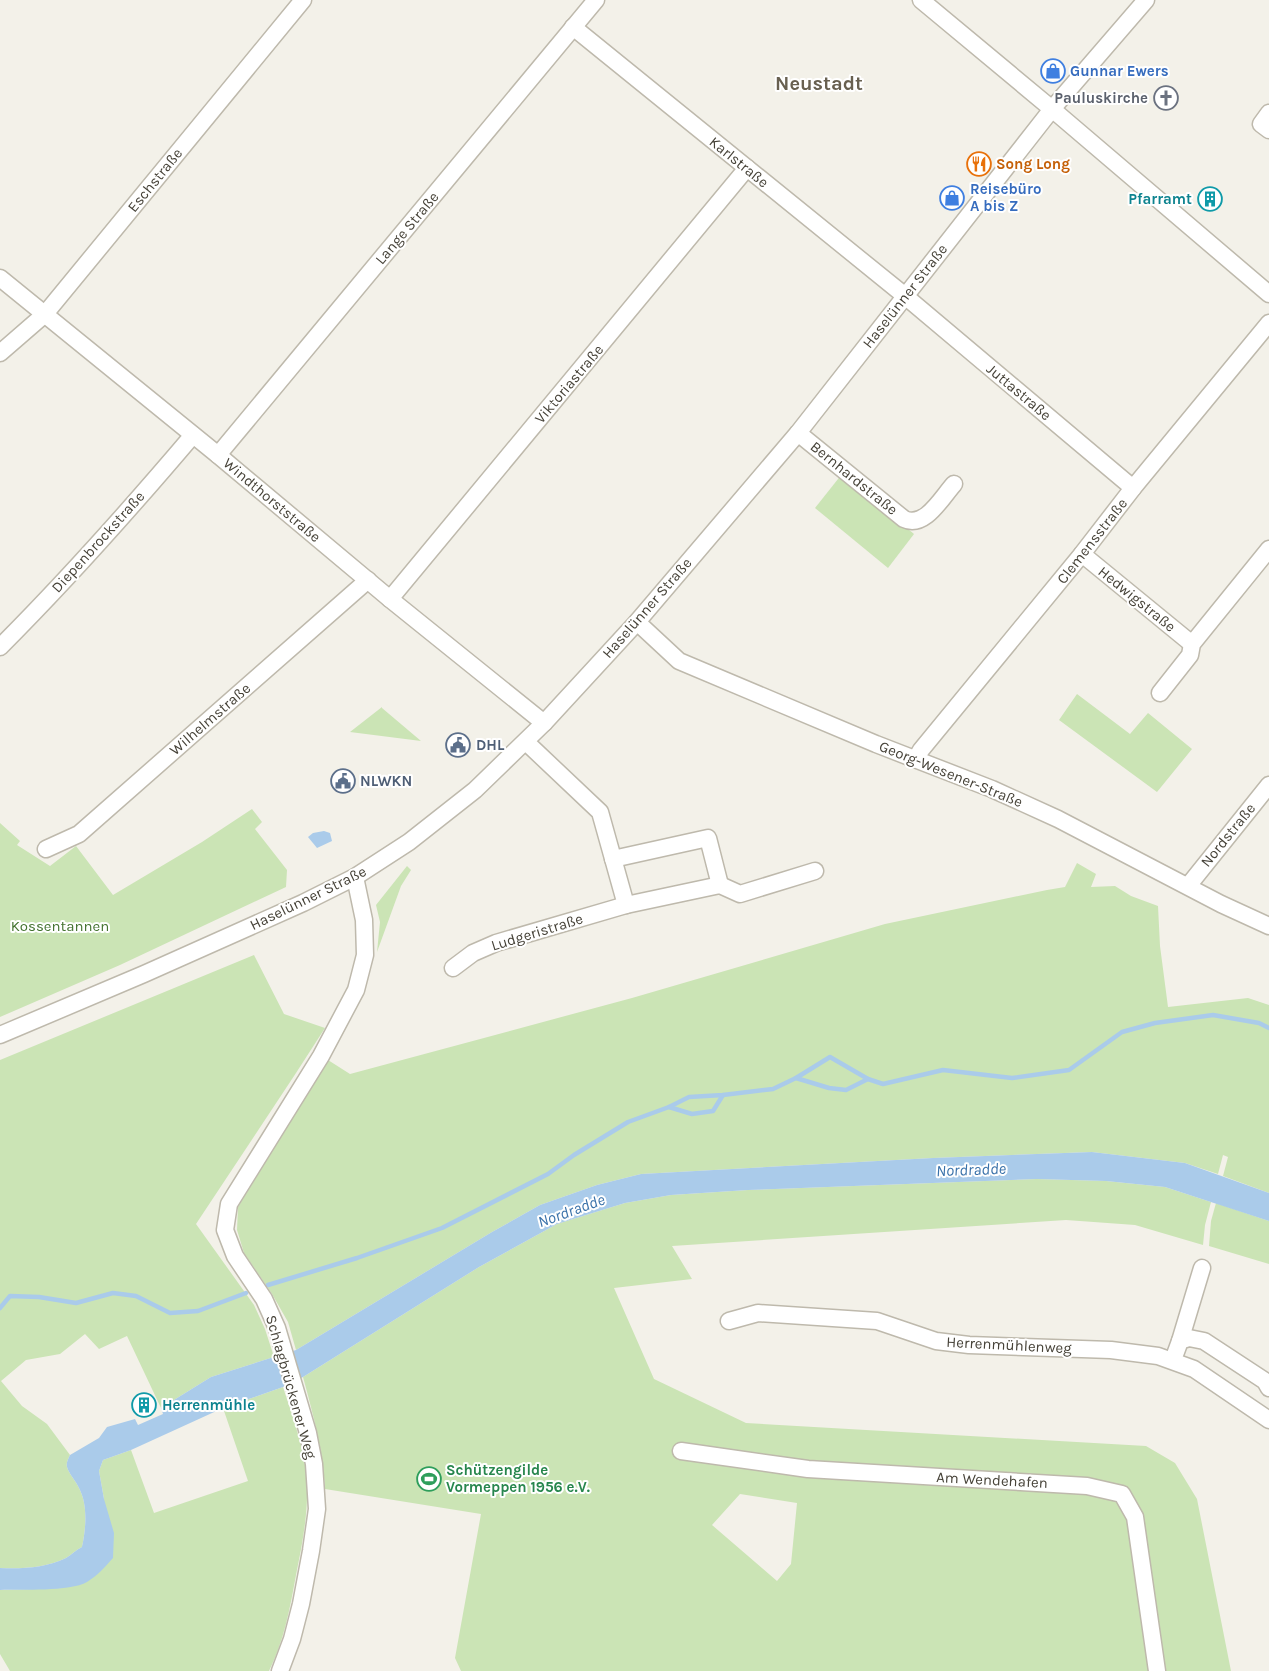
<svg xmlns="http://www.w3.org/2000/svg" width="1269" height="1671" viewBox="0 0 1269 1671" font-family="Karla,sans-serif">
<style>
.green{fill:#cbe4b5;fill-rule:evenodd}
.water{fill:#aacbea}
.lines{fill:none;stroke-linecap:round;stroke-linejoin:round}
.stream{stroke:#aacbea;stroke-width:4.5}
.minor-casing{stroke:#beb9ac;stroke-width:19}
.minor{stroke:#fff;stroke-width:16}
.labels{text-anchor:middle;stroke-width:4;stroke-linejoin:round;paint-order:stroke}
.shop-label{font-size:15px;font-weight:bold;fill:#366cbe;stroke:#fff;text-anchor:start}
.worship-label{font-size:15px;font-weight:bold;fill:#5b616d;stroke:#fff;text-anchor:end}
.street-label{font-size:15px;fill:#464238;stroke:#fff}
.food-label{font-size:15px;font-weight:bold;fill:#c56008;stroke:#fff;text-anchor:start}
.culture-label{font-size:15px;font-weight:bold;fill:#0d838f;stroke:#fff;text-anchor:end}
.service-label{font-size:15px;font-weight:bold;fill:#4e5e75;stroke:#fff;text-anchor:start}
.park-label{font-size:15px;fill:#447330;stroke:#fff}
.leisure-label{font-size:15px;font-weight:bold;fill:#27864d;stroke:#fff;text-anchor:start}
.water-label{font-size:16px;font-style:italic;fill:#3971a9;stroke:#fff}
.district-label{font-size:20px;font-weight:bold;fill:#686050;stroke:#fff}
</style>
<rect width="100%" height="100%" fill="#f3f1e9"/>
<g class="green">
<path d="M 842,474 L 914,534 L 888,568 L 815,508 Z"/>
<path d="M 1077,694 L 1130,734 L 1148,713 L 1192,749 L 1157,792 L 1059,720 Z"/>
<path d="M 382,707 L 382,708 L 421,741 L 350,732 Z"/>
<path d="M 252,809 L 262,822 L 255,829 L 287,870 L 286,887 L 120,965 L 0,1017 L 0,823 L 20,841 L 17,845 L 50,866 L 76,846 L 113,895 L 202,842 Z"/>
<path d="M 1077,863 L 1096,874 L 1091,887 L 1115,886 L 1131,896 L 1158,906 L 1160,946 L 1168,1007 L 1248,998 L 1269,1005 L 1269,1193 L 1223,1176 L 1228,1157 L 1223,1155 L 1218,1174 L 1185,1163 L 1092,1152 L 933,1158 L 641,1174 L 597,1185 L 540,1205 L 492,1232 L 296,1350 L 288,1322 L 272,1294 L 244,1253 L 237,1230 L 238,1207 L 328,1060 L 350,1074 L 632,998 L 885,924 L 1047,890 L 1065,887 Z"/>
<path d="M 407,866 L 411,870 L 401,886 L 377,952 L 380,922 L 376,905 Z"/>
<path d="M 254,955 L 284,1014 L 325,1028 L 296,1073 L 196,1224 L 254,1305 L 265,1329 L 274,1357 L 211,1377 L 161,1408 L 127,1336 L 99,1349 L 85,1334 L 60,1354 L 26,1360 L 1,1381 L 22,1406 L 47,1424 L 70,1455 C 68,1459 66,1463 67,1467 C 69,1474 76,1481 79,1488 C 88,1505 86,1528 82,1547 C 76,1550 71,1555 66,1558 C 46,1568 21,1569 0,1568 L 0,1060 Z"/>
<path d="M 1037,1179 L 1106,1181 L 1165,1187 L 1211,1202 L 1205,1225 L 1203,1245 L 1135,1225 L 1066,1220 L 672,1246 L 692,1279 L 614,1288 L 654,1379 L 746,1423 L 1146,1446 L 1175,1463 L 1197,1499 L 1231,1671 L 461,1671 L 455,1658 L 481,1514 L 325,1489 C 323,1450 313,1414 303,1377 L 479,1267 L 557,1224 L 625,1203 L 671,1195 L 748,1190 ZM 740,1494 L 797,1503 L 791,1564 L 777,1581 L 712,1525 Z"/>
<path d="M 1216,1203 L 1269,1221 L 1269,1264 L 1209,1246 L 1211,1221 Z"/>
<path d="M 283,1387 C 291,1412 301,1439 305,1465 C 311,1501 303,1540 296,1575 C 290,1608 284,1641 269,1671 L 10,1671 L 0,1654 L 0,1590 L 63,1588 L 104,1499 L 99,1471 L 103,1460 L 131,1450 L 154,1513 L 248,1481 L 223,1408 Z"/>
</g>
<g class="water">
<path d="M 324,831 L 330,833 L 332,841 L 317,848 L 308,837 L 313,833 Z"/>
<path d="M 1092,1152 L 1185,1163 L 1269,1193 L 1269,1221 L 1165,1187 L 1106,1181 L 1037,1179 L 748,1190 L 671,1195 L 625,1203 L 557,1224 L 479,1267 L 303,1377 L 283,1387 L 223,1408 L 131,1450 L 103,1460 L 99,1471 L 104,1499 L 114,1533 L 113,1558 C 105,1567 97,1576 87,1582 C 70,1592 21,1589 0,1590 L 0,1568 C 21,1569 46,1568 66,1558 C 71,1555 76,1550 82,1547 C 86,1528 88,1505 79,1488 C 76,1481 69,1474 67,1467 C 66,1463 68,1459 70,1455 L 99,1438 L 107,1427 L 135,1419 L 138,1425 L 163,1414 L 161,1408 L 211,1377 L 296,1350 L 492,1232 L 540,1205 L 597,1185 L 641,1174 L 933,1158 Z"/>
</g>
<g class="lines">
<g class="stream">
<path d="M 796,1078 L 830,1057 L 868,1079"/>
<path d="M 669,1107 L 692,1114 L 713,1111 L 723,1095"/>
<path d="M 268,1285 L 357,1258 L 442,1228 L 548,1174 L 574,1155 L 628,1122 L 669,1107 L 689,1097 L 723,1095 L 773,1089 L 796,1078 L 829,1088 L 846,1090 L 868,1079 L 883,1084 L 943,1070 L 1012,1078 L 1069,1070 L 1122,1032 L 1155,1023 L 1213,1015 L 1259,1023 L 1269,1028"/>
<path d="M 0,1308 L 10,1296 L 39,1297 L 76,1303 L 113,1293 L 136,1296 L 170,1313 L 198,1311 L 246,1293"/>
</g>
<g class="minor-casing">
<g id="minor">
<path d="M 921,0 L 1052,109 L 1269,294"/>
<path d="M 573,27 L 899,291 L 1133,488"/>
<path d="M 1269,113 L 1261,124 L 1269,130"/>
<path d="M 0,278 L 218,455 L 390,599 L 544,723"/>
<path d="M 0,353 L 45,314 L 303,0"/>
<path d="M 798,433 L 904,519 C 925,529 942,497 954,484"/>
<path d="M 218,455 L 596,0"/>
<path d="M 1082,554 L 1192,644"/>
<path d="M 390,599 L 747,168"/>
<path d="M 637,622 L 679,661 L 876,744 L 992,789 L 1058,819 L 1221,904 L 1269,926"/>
<path d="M 0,647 C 68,579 131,508 193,435"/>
<path d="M 1160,693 L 1190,655 L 1192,644 L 1269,549"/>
<path d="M 526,742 L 600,812 L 626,905"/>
<path d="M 916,759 L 921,750 L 1082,554 L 1133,488 L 1269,323"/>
<path d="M 46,849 L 79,834 L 368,580"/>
<path d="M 613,859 L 708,838 L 720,885"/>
<path d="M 1188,886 L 1269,785"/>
<path d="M 453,968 L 473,953 L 496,943 L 626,905 L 720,885 L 740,894 L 815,871"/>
<path d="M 0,1035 L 144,974 L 303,903 L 355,877 L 409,842 L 475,790 L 544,723 L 637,622 L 798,433 L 1052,109 L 1146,0"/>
<path d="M 729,1321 L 758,1313 L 877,1321 L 936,1341 L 969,1345 L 1111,1350 L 1158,1356 L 1194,1369 L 1269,1420"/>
<path d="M 1180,1341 L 1202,1268"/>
<path d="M 1173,1360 L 1180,1341 L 1189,1338 L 1204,1341 L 1265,1381 L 1269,1388"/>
<path d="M 681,1451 L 808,1469 L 1087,1486 L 1122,1494 L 1135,1517 L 1157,1671"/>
<path d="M 280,1671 L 292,1639 L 301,1604 L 311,1551 L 317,1509 L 314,1464 L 308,1433 L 277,1328 L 264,1299 L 235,1256 L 225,1230 L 229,1204 L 321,1056 L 356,990 L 365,955 L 364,920 L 355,877"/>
</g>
</g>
<use href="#minor" class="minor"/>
</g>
<defs>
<g id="shop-ring" transform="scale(1.25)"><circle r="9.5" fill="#fff" stroke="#3f7fe0" stroke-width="1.5"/><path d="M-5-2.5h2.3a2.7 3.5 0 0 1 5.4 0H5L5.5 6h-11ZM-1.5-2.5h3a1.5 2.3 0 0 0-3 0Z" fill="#3f7fe0"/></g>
<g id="church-ring" transform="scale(1.25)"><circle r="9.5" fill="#fff" stroke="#6b7280" stroke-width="1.5"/><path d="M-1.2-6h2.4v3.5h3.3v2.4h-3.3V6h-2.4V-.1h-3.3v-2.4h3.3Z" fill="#6b7280"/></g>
<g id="restaurant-ring" transform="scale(1.25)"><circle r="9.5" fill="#fff" stroke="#e8710a" stroke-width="1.5"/><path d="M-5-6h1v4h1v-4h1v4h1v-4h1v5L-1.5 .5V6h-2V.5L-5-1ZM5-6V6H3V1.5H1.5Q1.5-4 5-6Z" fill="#e8710a"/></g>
<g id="building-ring" transform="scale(1.25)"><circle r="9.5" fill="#fff" stroke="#0f9aa8" stroke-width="1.5"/><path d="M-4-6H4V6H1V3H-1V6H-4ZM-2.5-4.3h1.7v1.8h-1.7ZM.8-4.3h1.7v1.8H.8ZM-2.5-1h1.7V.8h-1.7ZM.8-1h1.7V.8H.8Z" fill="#0f9aa8"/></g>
<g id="civic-ring" transform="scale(1.25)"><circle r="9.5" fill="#fff" stroke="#5c6f8a" stroke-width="1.5"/><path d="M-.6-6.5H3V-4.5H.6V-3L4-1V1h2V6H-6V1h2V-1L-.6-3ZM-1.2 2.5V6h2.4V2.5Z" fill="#5c6f8a"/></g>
<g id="stadium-ring" transform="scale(1.25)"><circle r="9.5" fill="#fff" stroke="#2e9e5b" stroke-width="1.5"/><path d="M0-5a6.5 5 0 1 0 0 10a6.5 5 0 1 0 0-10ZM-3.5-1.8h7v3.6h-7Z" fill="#2e9e5b"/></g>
</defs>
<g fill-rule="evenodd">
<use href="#shop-ring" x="1053" y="71"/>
<use href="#church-ring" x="1166" y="98"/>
<use href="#restaurant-ring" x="979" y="164"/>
<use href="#shop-ring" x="952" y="198"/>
<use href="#building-ring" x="1210" y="199"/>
<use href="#civic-ring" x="458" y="745"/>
<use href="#civic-ring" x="343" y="781"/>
<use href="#building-ring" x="144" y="1405"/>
<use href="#stadium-ring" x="429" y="1479"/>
</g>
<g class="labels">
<g class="shop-label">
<text x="1070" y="76">Gunnar Ewers</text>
<text x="970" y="194">Reisebüro<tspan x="970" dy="17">A bis Z</tspan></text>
</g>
<g class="worship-label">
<text x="1148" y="103">Pauluskirche</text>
</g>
<g class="street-label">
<text transform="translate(739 162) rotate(39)" y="5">Karlstraße</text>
<text transform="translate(155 180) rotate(-51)" y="5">Eschstraße</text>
<text transform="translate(407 228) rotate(-50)" y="5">Lange Straße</text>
<text transform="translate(905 296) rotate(-52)" y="5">Haselünner Straße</text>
<text transform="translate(569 384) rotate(-50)" y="5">Viktoriastraße</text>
<text transform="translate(1019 392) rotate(40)" y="5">Juttastraße</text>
<text transform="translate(854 478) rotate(39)" y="5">Bernhardstraße</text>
<text transform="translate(272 500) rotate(40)" y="5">Windthorststraße</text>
<text transform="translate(1092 541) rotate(-52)" y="5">Clemensstraße</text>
<text transform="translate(98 542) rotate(-48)" y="5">Diepenbrockstraße</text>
<text transform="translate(1137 599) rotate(39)" y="5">Hedwigstraße</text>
<text transform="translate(647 608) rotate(-49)" y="5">Haselünner Straße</text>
<text transform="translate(210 719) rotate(-41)" y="5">Wilhelmstraße</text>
<text transform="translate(951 774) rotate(22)" y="5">Georg-Wesener-Straße</text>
<text transform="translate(1228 835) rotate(-51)" y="5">Nordstraße</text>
<text transform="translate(308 898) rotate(-26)" y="5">Haselünner Straße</text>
<text transform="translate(537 932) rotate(-17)" y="5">Ludgeristraße</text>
<text transform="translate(1009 1345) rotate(3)" y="5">Herrenmühlenweg</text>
<text transform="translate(291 1387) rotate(74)" y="5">Schlagbrückener Weg</text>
<text transform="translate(992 1480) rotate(3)" y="5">Am Wendehafen</text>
</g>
<g class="food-label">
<text x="996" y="169">Song Long</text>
</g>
<g class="culture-label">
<text x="1192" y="204">Pfarramt</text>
<text x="162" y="1410" text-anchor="start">Herrenmühle</text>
</g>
<g class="service-label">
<text x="476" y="750">DHL</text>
<text x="360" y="786">NLWKN</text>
</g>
<g class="park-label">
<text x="60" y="931">Kossentannen</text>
</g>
<g class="leisure-label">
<text x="446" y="1475">Schützengilde<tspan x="446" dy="17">Vormeppen 1956 e.V.</tspan></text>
</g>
<g class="water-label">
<text transform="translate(971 1169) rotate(-2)" y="6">Nordradde</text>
<text transform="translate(571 1210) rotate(-20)" y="6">Nordradde</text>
</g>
<g class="district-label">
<text x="819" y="90">Neustadt</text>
</g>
</g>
</svg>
